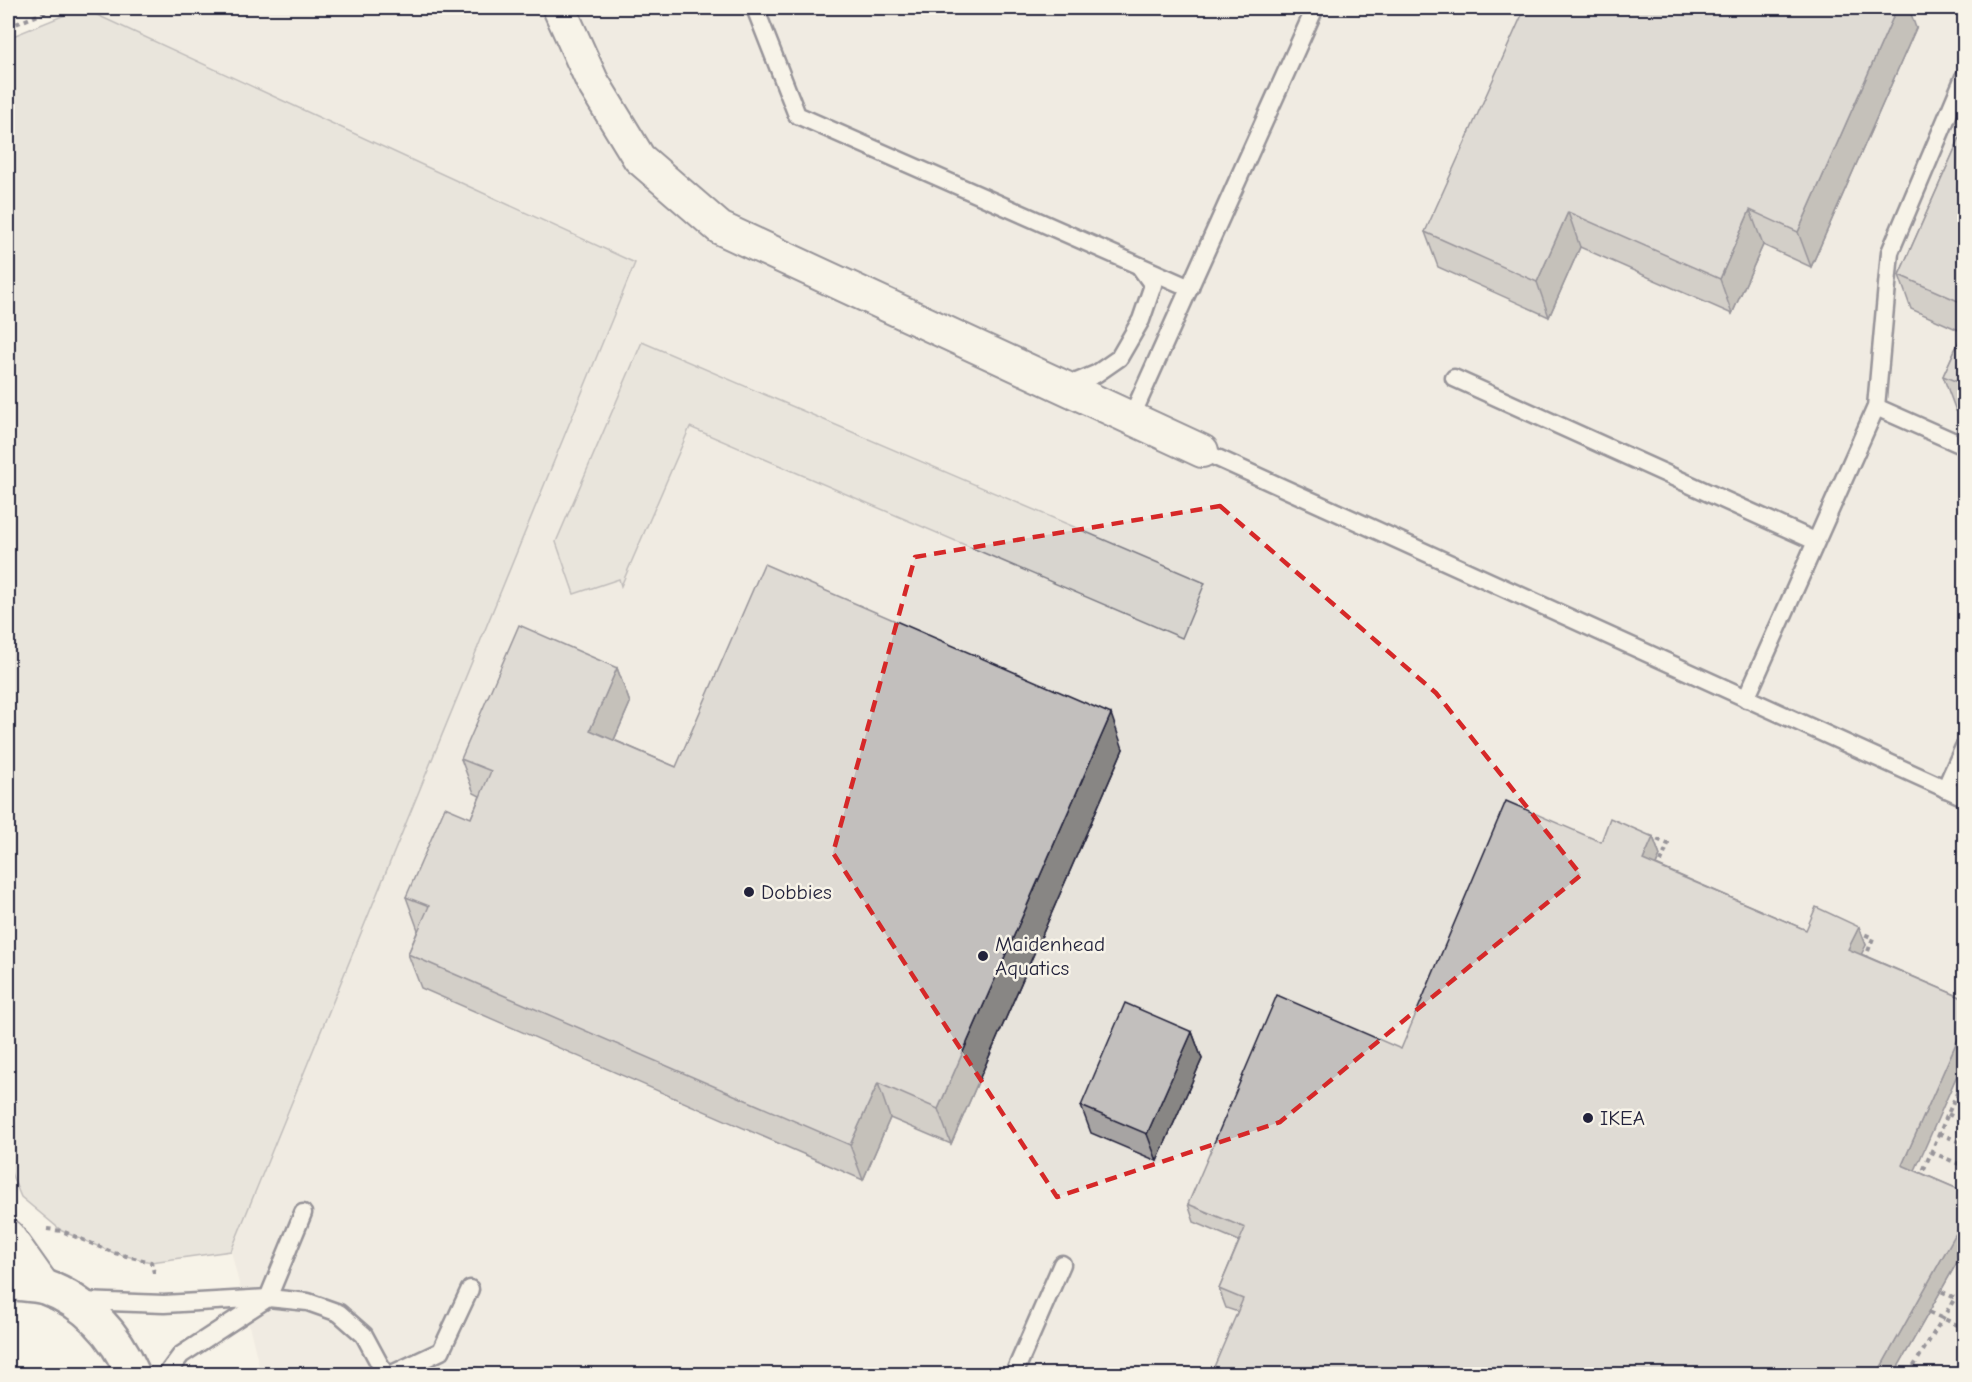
<svg xmlns="http://www.w3.org/2000/svg" width="1972" height="1382" viewBox="0 0 1972 1382" font-family="'Comic Neue',sans-serif">
<style>
.built{fill:#e7e3db}
.green{fill:#d8d5cf;stroke:#7d7c85;stroke-width:1.5}
.lines{fill:none;stroke-linecap:round;stroke-linejoin:round}
.service-casing{stroke:#22223b;stroke-width:21}
.minor-casing{stroke:#22223b;stroke-width:36}
.tertiary-casing{stroke:#22223b;stroke-width:38}
.path{stroke:#22223b;stroke-width:4;stroke-dasharray:4.5 4.5;stroke-linecap:butt}
.service{stroke:#f7f3e8;stroke-width:16}
.minor{stroke:#f7f3e8;stroke-width:32}
.tertiary{stroke:#f7f3e8;stroke-width:33}
.wall{fill:#a7a4a3;stroke:#22223b;stroke-width:1.5}
.shaded-wall{fill:#888684;stroke:#22223b;stroke-width:1.5}
.building{fill:#c2bfbd;stroke:#22223b;stroke-width:1.5}
.marked{fill:none;stroke:#d62828;stroke-width:4.5;stroke-dasharray:12 8;stroke-linejoin:round}
.poi-dot{fill:#22223b;stroke:#f7f3e8;stroke-width:2}
.labels{text-anchor:middle;stroke-width:5;stroke-linejoin:round;paint-order:stroke}
.poi-label{font-size:21px;fill:#22223b;stroke:#f7f3e8;text-anchor:start}
</style>
<rect width="100%" height="100%" fill="#f7f3e8"/>
<filter id="ink" filterUnits="userSpaceOnUse"><feTurbulence type="fractalNoise" baseFrequency=".0167" numOctaves="2"/><feDisplacementMap in="SourceGraphic" scale="12" xChannelSelector="R" yChannelSelector="G"/><feConvolveMatrix kernelMatrix="1 2 1 2 8 2 1 2 1" color-interpolation-filters="sRGB"/></filter>
<g filter="url(#ink)">
<path class="built" d="M 82,8 L 1964,8 L 1964,1374 L 273,1374 L 259,1366 L 231,1251 L 635,264 Z"/>
<g class="green">
<path d="M 82,8 L 635,263 L 231,1251 L 151,1262 L 114,1253 L 62,1231 L 21,1197 L 8,1166 L 8,38 Z"/>
<path d="M 642,342 L 1205,583 L 1182,638 L 690,427 L 621,586 L 619,579 L 574,594 L 556,542 Z"/>
</g>
<g class="lines">
<g class="service-casing">
<g id="service">
<path d="M 755,8 L 797,115 L 1190,288"/>
<path d="M 1454,378 L 1815,541"/>
<path d="M 1065,387 L 1096,374 L 1119,358 L 1141,320 L 1153,285 L 1140,267"/>
<path d="M 1876,407 L 1890,252 L 1964,77"/>
<path d="M 1131,418 L 1315,8"/>
<path d="M 1202,451 L 1964,797"/>
<path d="M 1746,699 L 1876,407 L 1964,446"/>
<path d="M 1945,789 L 1964,747"/>
<path d="M 81,1301 L 164,1304 L 268,1298 L 308,1302 L 339,1313 L 364,1335 L 385,1374"/>
<path d="M 167,1374 L 181,1355 L 268,1298 L 303,1213"/>
<path d="M 392,1374 L 441,1351 L 470,1289"/>
<path d="M 1014,1374 L 1062,1264"/>
</g>
</g>
<g class="minor-casing">
<g id="minor">
<path d="M 559,8 L 592,81 L 639,158 L 720,228 L 1202,451"/>
<path d="M 8,1236 L 44,1287"/>
</g>
</g>
<g class="tertiary-casing">
<path id="tertiary" d="M 8,1282 C 19,1284 34,1284 45,1287 C 87,1302 116,1335 133,1374"/>
</g>
<g class="path">
<path d="M 8,27 L 56,8"/>
<path d="M 1649,836 L 1668,844 L 1658,870"/>
<path d="M 1857,931 L 1873,938 L 1865,959"/>
<path d="M 1956,1095 L 1964,1099"/>
<path d="M 1948,1114 L 1964,1122"/>
<path d="M 1939,1133 L 1964,1144"/>
<path d="M 1931,1152 L 1964,1166"/>
<path d="M 1920,1178 L 1964,1077"/>
<path d="M 47,1229 L 62,1231 L 114,1253 L 151,1262 L 155,1276"/>
<path d="M 1929,1312 L 1964,1328"/>
<path d="M 1909,1374 L 1955,1298 L 1941,1291"/>
</g>
<use href="#service" class="service"/>
<use href="#minor" class="minor"/>
<use href="#tertiary" class="tertiary"/>
</g>
<g class="wall">
<path d="M 1916,28 L 1811,267 L 1763,245 L 1732,314 L 1580,247 L 1549,317 L 1438,267 L 1425,232 Z"/>
<path d="M 1965,126 L 1965,415 L 1956,411 L 1943,376 L 1963,332 L 1911,309 L 1899,275 Z"/>
<path d="M 617,668 L 630,703 L 614,740 L 676,767 L 1123,749 L 951,1144 L 890,1118 L 863,1180 L 421,988 L 408,954 L 418,930 L 406,897 L 471,818 L 480,796 L 474,793 L 461,759 Z"/>
<path d="M 1653,837 L 1660,856 L 1656,865 L 1806,930 L 1859,927 L 1866,945 L 1861,954 L 1965,999 L 1965,1057 L 1914,1170 L 1965,1192 L 1965,1248 L 1894,1374 L 1238,1312 L 1226,1308 L 1219,1289 L 1239,1241 L 1194,1222 L 1188,1204 L 1401,1049 L 1601,842 Z"/>
<path d="M 1192,1032 L 1202,1059 L 1157,1161 L 1091,1133 L 1081,1106 Z"/>
</g>
<g class="shaded-wall">
<path d="M 1897,8 L 1909,8 L 1916,28 L 1811,267 L 1798,232 Z"/>
<path d="M 1750,210 L 1763,245 L 1732,314 L 1720,279 Z"/>
<path d="M 1568,212 L 1580,247 L 1549,317 L 1537,282 Z"/>
<path d="M 617,668 L 630,703 L 603,765 L 590,730 Z"/>
<path d="M 1111,714 L 1123,749 L 951,1144 L 938,1109 Z"/>
<path d="M 1653,837 L 1660,856 L 1650,878 L 1643,860 Z"/>
<path d="M 1859,927 L 1866,945 L 1855,967 L 1848,949 Z"/>
<path d="M 1965,1023 L 1965,1057 L 1909,1184 L 1902,1165 Z"/>
<path d="M 1192,1032 L 1202,1059 L 1157,1161 L 1147,1134 Z"/>
<path d="M 878,1083 L 890,1118 L 863,1180 L 850,1145 Z"/>
<path d="M 1965,1217 L 1965,1248 L 1894,1374 L 1877,1374 Z"/>
</g>
<g class="building">
<path d="M 1525,8 L 1897,8 L 1798,232 L 1750,210 L 1720,279 L 1568,212 L 1537,282 L 1425,232 Z"/>
<path d="M 1965,126 L 1965,304 L 1899,275 Z"/>
<path d="M 1965,328 L 1965,385 L 1943,376 Z"/>
<path d="M 764,564 L 1111,714 L 938,1109 L 878,1083 L 850,1145 L 408,954 L 429,906 L 406,897 L 445,807 L 471,818 L 491,771 L 461,759 L 519,625 L 617,668 L 590,730 L 676,767 Z"/>
<path d="M 1506,801 L 1601,842 L 1610,818 L 1653,837 L 1643,860 L 1806,930 L 1816,907 L 1859,927 L 1848,949 L 1965,999 L 1965,1023 L 1902,1165 L 1965,1192 L 1965,1217 L 1877,1374 L 1211,1374 L 1243,1299 L 1219,1289 L 1245,1228 L 1188,1204 L 1277,995 L 1401,1049 Z"/>
<path d="M 1125,1003 L 1192,1032 L 1147,1134 L 1081,1106 Z"/>
</g>
</g>
<path d="M0 0H1972V1382H0ZM 1220,506 L 1436,693 L 1581,875 L 1280,1122 L 1057,1197 L 833,853 L 915,557 Z" fill="#f7f3e8" fill-opacity=".55" fill-rule="evenodd"/>
<path class="marked" d="M 1220,506 L 1436,693 L 1581,875 L 1280,1122 L 1057,1197 L 833,853 L 915,557 Z"/>
<g class="poi-dot">
<circle cx="749" cy="892" r="6"/>
<circle cx="983" cy="956" r="6"/>
<circle cx="1588" cy="1118" r="6"/>
</g>
<g class="labels">
<g class="poi-label">
<text x="761" y="899">Dobbies</text>
<text x="995" y="951">Maidenhead<tspan x="995" dy="24">Aquatics</tspan></text>
<text x="1600" y="1125">IKEA</text>
</g>
</g>
<rect width="1972" height="1382" fill="none" stroke="#f7f3e8" stroke-width="30"/>
<rect x="15" y="15" width="1942" height="1352" fill="none" stroke="#22223b" stroke-width="2" filter="url(#ink)"/>
</svg>
